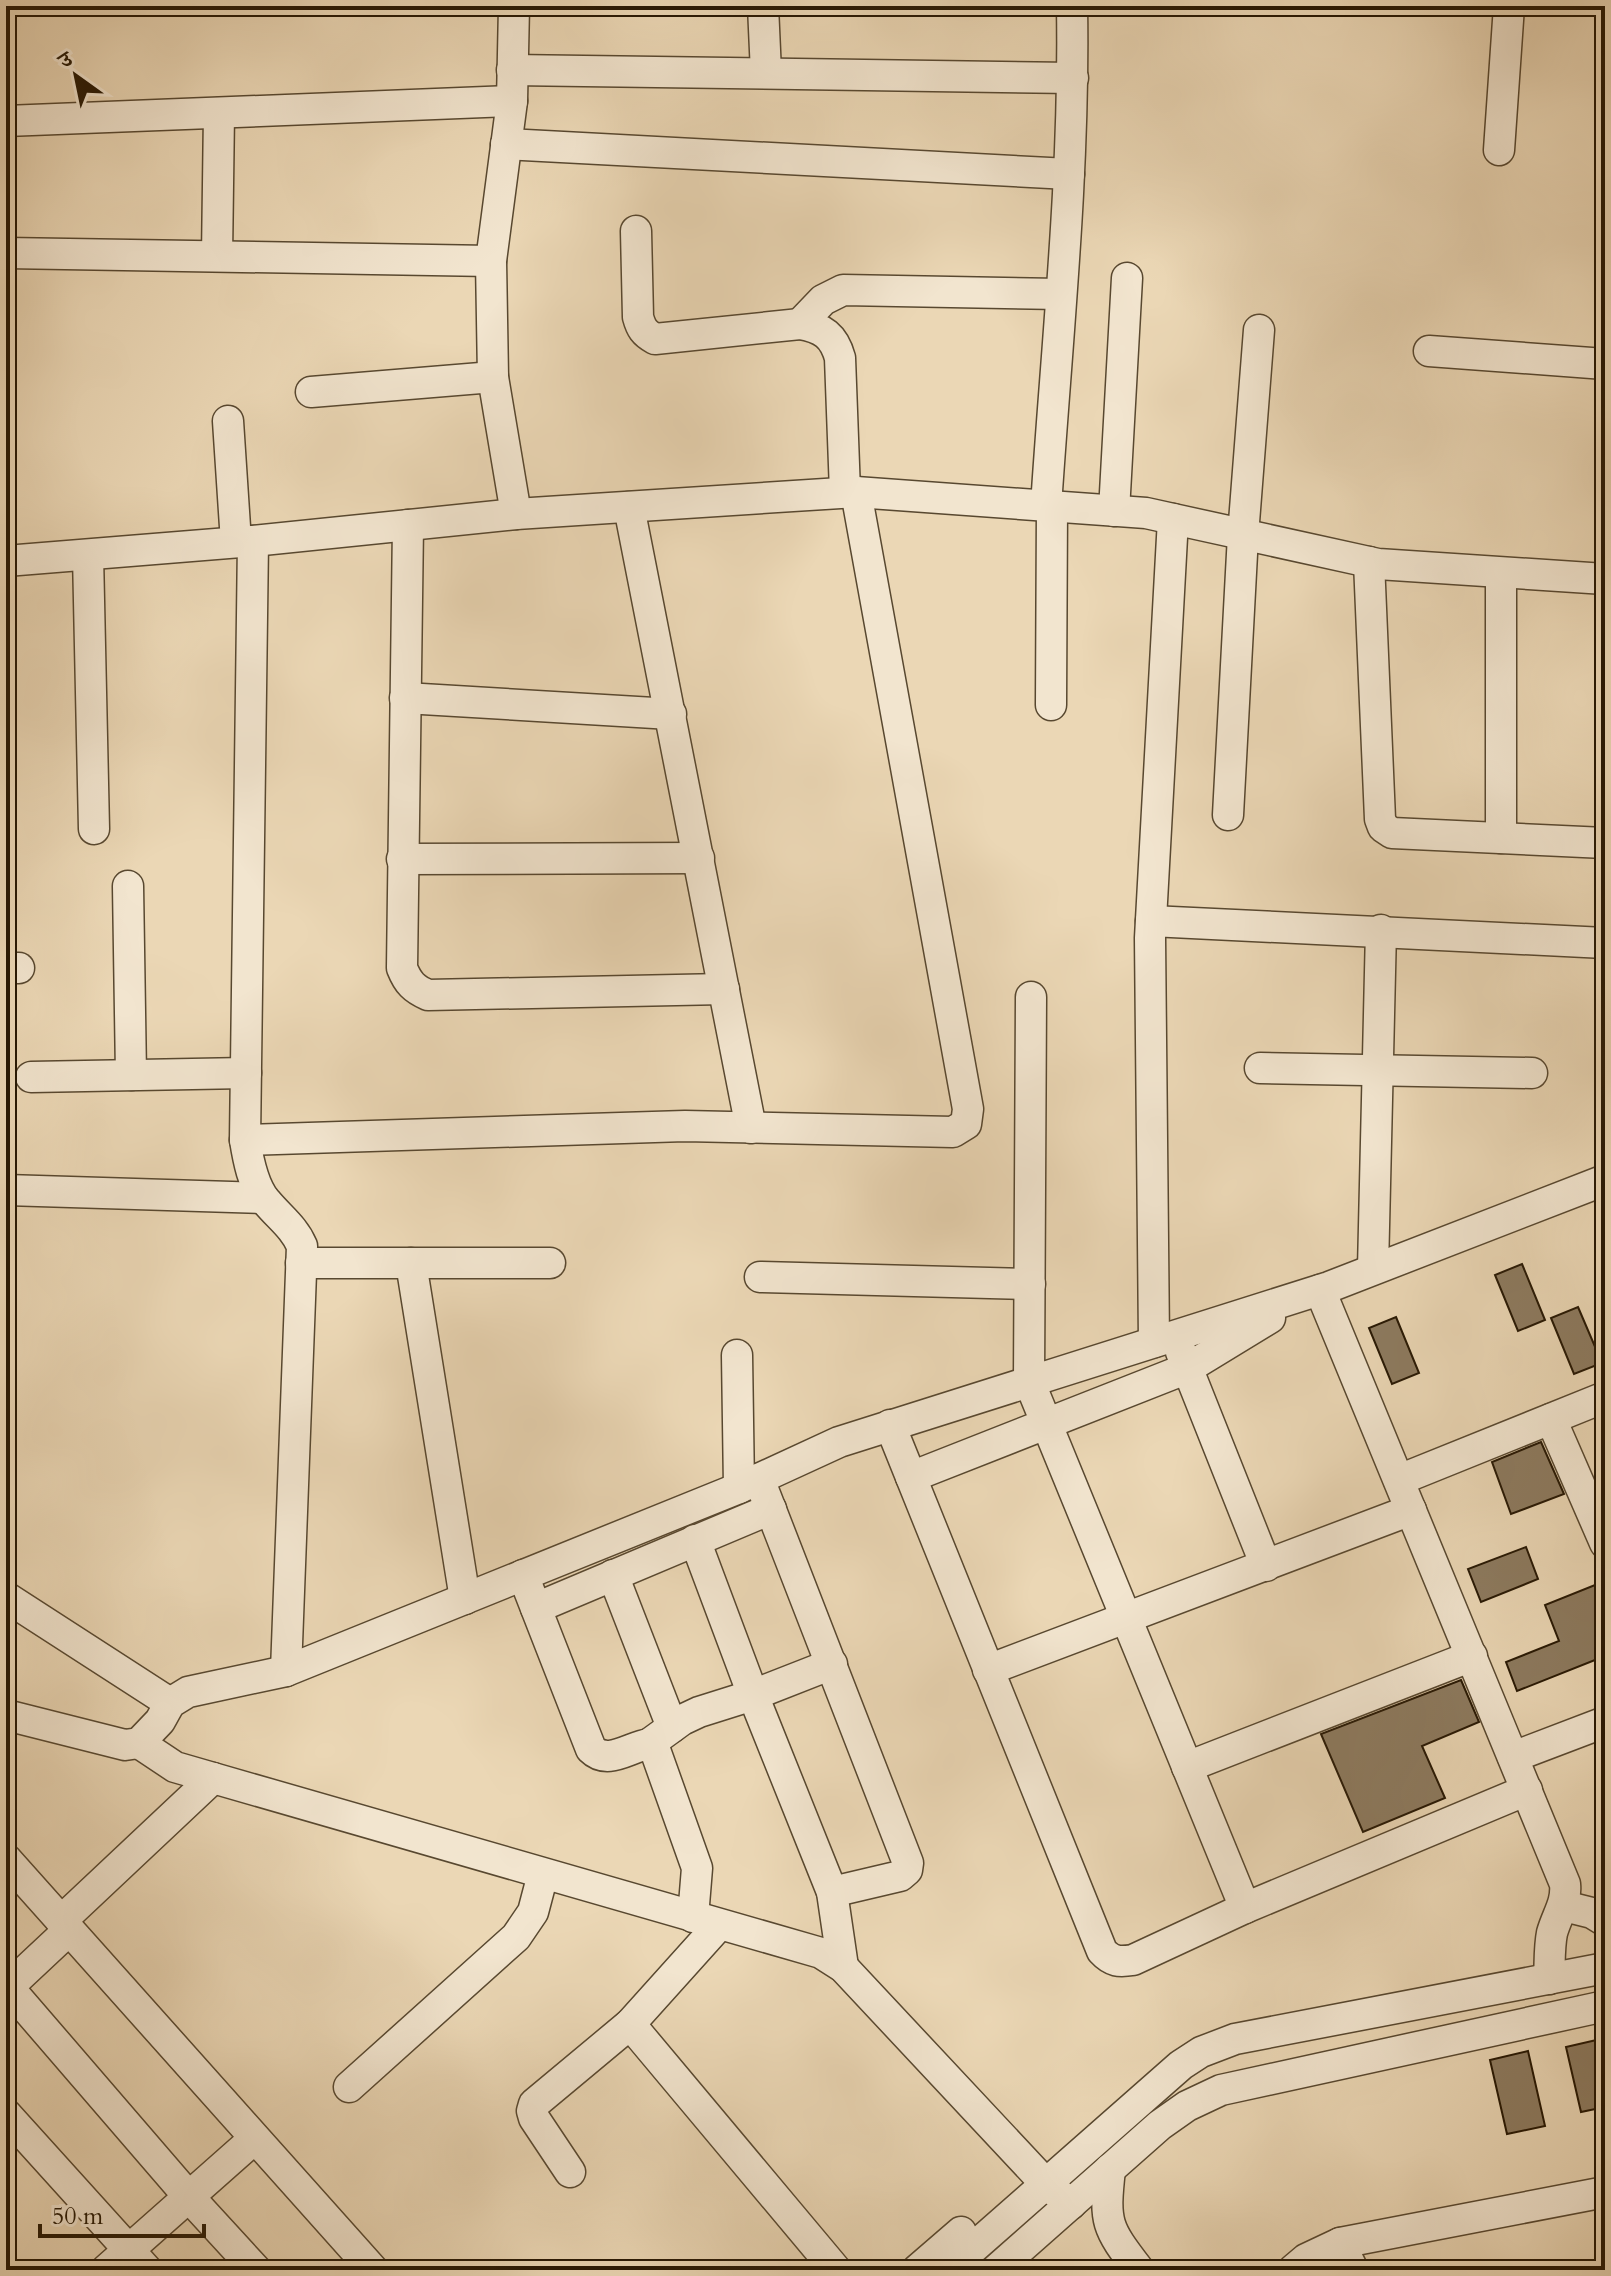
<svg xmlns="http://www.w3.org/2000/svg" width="1611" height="2276" viewBox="0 0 1611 2276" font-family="Cardo,'Noto Serif Devanagari',serif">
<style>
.building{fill:#8d7b60;stroke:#271804;stroke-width:2}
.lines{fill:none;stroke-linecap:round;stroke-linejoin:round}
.minor-casing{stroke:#584830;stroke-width:33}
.minor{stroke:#f2e5cf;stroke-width:30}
</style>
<rect width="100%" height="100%" fill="#ebd7b5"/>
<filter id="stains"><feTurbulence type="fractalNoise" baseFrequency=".0025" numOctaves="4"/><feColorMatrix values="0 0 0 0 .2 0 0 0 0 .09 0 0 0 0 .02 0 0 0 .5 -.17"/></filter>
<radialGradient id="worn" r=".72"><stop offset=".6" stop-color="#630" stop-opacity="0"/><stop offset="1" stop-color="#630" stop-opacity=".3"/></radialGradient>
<g class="building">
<path d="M 1522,1264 L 1545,1320 L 1518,1331 L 1495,1275 Z"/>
<path d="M 1578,1307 L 1602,1363 L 1574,1374 L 1551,1318 Z"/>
<path d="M 1396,1317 L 1419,1373 L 1392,1384 L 1369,1328 Z"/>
<path d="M 1541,1442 L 1564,1494 L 1511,1514 L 1492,1462 Z"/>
<path d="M 1526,1547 L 1538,1579 L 1481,1602 L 1468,1569 Z"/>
<path d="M 1605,1581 L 1605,1656 L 1517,1691 L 1506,1662 L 1559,1641 L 1545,1605 Z"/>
<path d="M 1461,1680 L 1479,1722 L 1422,1746 L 1445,1798 L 1363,1832 L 1321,1734 Z"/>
<path d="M 1605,2038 L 1605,2107 L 1581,2112 L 1566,2047 Z"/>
<path d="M 1528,2051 L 1545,2126 L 1507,2134 L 1490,2060 Z"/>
</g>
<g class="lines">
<g class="minor-casing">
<g id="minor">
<path d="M 514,6 L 512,101 L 491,261 L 493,377 L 516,514"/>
<path d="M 763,6 L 766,73"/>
<path d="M 512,70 L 1073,78"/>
<path d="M 6,121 L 512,101"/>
<path d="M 506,144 L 1069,174"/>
<path d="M 1499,150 L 1509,6"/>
<path d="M 636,231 L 638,317 C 641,328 644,333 655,339 L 800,324 C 823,328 834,336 840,358 L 845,492"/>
<path d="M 6,253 L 491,261"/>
<path d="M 217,256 L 219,113"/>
<path d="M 800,324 L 823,300 L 843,290 L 1060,294"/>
<path d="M 1429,351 L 1605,364"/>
<path d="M 311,392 L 493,377"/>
<path d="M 228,421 L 236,542"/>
<path d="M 1046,506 C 1057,340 1075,173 1072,6"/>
<path d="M 629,507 L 751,1128"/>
<path d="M 1114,511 L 1127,278"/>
<path d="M 408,525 L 402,968 C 408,983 414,989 428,995 L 724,989"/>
<path d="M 253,541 L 245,1140 C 248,1159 253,1186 266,1201 C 279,1217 294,1227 302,1246 L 286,1671"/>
<path d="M 88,555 L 94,829"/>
<path d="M 6,561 L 253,541 L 516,514 L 856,492 L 1146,513 L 1378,564 L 1605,579"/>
<path d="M 1369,562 L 1380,819 L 1383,827 L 1392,833 L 1605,843"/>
<path d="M 405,698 L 671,714"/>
<path d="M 1051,705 L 1052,506"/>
<path d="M 1228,815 L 1243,535 L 1259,330"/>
<path d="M 1501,838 L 1501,573"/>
<path d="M 402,859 L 699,858"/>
<path d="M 128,886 L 131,1075"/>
<path d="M 1151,921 L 1605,943"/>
<path d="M 6,968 L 19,968"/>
<path d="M 1031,997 L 1029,1381 L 1245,1908"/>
<path d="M 1260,1068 L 1532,1073"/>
<path d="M 31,1077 L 246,1073"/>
<path d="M 245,1140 L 685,1126 L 953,1132 L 966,1124 L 968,1109 L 856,492"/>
<path d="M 6,1190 L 263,1198"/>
<path d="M 301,1263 L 550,1263"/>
<path d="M 411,1263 L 465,1599"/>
<path d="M 1373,1269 L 1381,930"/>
<path d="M 760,1277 L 1030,1284"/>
<path d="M 1320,1290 L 1565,1884 C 1567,1903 1557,1915 1552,1933 C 1549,1948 1550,1964 1549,1979"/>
<path d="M 1154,1342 L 1150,938 L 1173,519"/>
<path d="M 1181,1352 L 1266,1566"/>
<path d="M 737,1355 L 739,1488"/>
<path d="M 1551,1419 L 1605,1543"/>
<path d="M 890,1425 L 1102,1951 C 1112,1962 1119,1962 1133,1960 L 1245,1908 L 1527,1790"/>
<path d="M 911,1477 L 1188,1368 L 1270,1318"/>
<path d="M 759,1479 L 908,1863 L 907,1870 L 900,1876 L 832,1892"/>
<path d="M 1399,1480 L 1605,1397"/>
<path d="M 695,1540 L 753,1695 L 832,1892 L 843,1967"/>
<path d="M 523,1575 L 591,1749 C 608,1766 629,1747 649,1744 L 654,1747 L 697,1868 L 693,1917"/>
<path d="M 613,1575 L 672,1727"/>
<path d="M 6,1597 L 170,1703"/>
<path d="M 536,1608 L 771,1509"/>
<path d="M 988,1670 L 1411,1510"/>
<path d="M 6,1715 L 125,1745 L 139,1743 L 160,1721 L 170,1703 L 188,1692 L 286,1671 L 739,1488 L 839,1442 L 1329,1287 L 1605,1180"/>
<path d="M 139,1743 L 175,1767 L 821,1953 L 843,1967 L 1046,2184 L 1071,2204"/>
<path d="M 649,1744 L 682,1720 L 699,1712 L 753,1695 L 832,1664"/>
<path d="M 1513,1757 L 1605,1722"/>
<path d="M 1187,1767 L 1472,1656"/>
<path d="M 6,1859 L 373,2270"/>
<path d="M 1564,1906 L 1592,1913 L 1605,1921"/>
<path d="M 61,1921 L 213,1778"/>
<path d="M 8,1987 L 189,2197 L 256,2270"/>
<path d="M 6,1989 L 69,1930"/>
<path d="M 630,2024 L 836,2270"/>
<path d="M 349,2087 L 516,1937 L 533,1912 L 543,1874"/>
<path d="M 6,2114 L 147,2270"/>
<path d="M 1110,2169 C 1104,2223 1106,2227 1139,2270"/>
<path d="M 570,2172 L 534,2118 L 532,2111 L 534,2104 L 630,2024 L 719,1925"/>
<path d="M 1340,2243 L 1353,2270"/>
<path d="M 106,2270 L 254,2139"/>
<path d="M 917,2270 L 961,2232"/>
<path d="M 948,2270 L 1181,2065 L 1201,2052 L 1235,2039 L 1605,1968"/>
<path d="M 996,2270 L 1160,2125 L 1187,2106 L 1221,2090 L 1605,2006"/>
<path d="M 1293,2270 L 1306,2259 L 1340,2243 L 1605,2192"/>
</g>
</g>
<use href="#minor" class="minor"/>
</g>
<rect width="1611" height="2276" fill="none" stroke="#ebd7b5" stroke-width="32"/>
<rect x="8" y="8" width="1595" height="2260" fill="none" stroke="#271804" stroke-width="4"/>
<rect x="16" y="16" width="1579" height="2244" fill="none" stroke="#271804" stroke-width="2"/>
<g transform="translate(76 76) rotate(327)" stroke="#f2e5cf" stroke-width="6" paint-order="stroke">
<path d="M0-6L14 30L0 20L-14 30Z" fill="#271804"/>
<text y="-12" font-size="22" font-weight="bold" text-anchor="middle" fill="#271804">उ</text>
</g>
<path d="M40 2224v12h164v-12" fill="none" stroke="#271804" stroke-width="4"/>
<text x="52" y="2224" font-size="24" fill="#271804" stroke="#f2e5cf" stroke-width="6" paint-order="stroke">50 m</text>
<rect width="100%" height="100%" filter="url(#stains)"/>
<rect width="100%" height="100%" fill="url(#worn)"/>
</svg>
